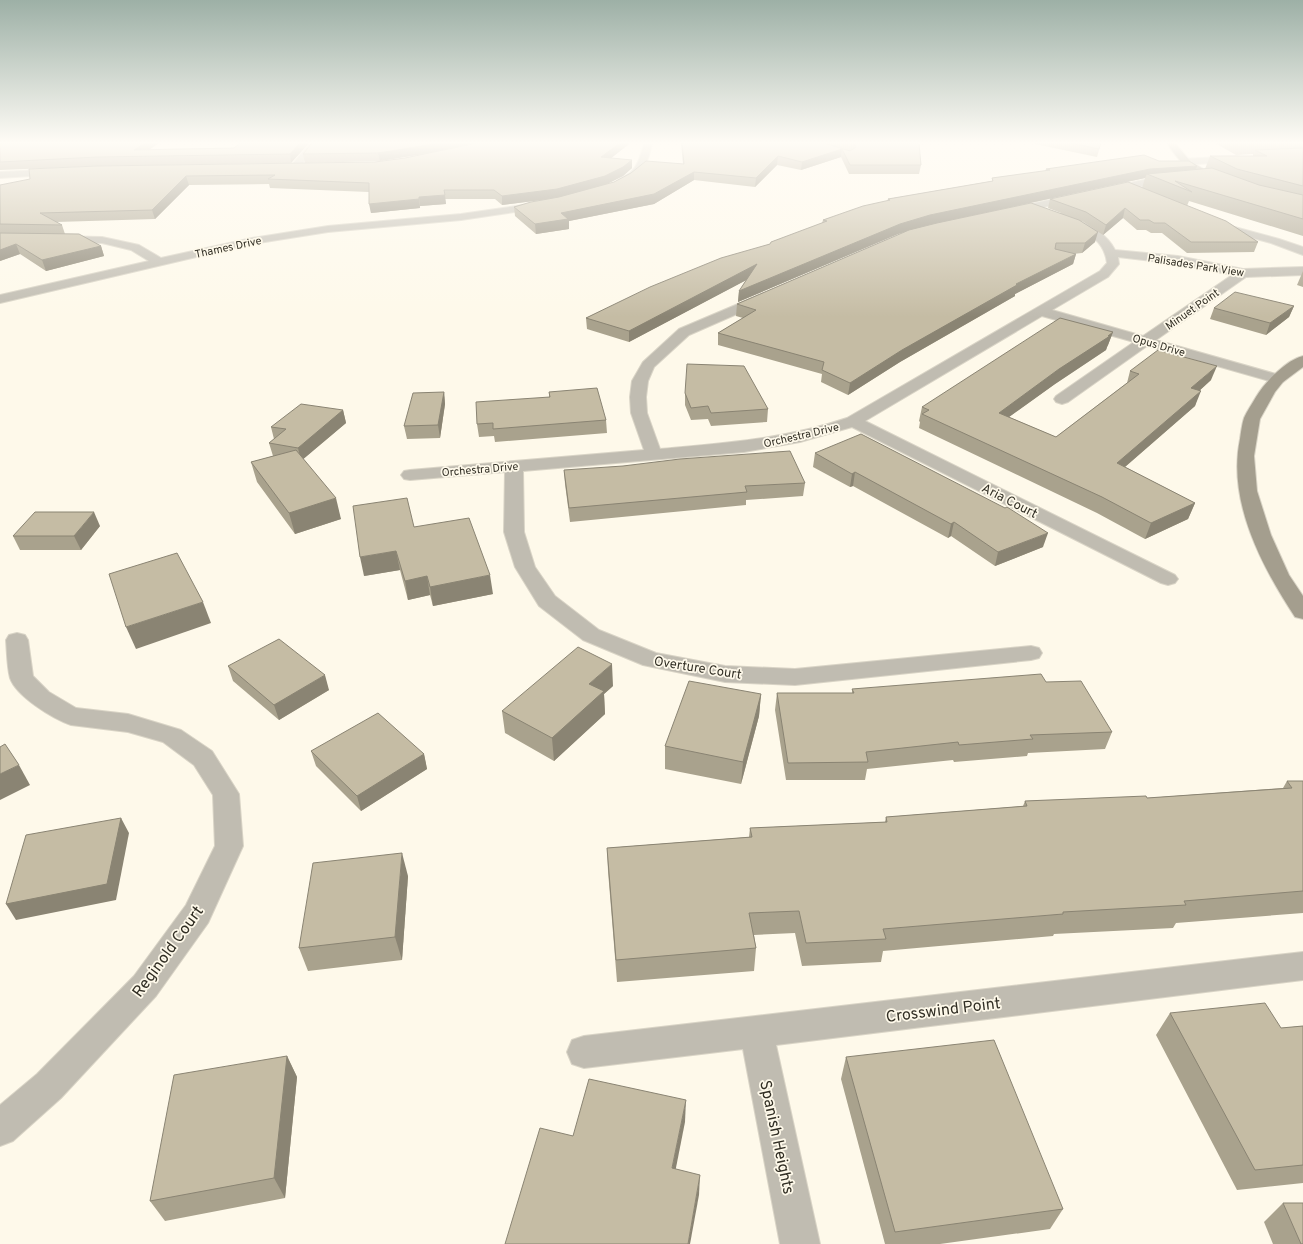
<svg xmlns="http://www.w3.org/2000/svg" width="1303" height="1244" viewBox="0 0 1303 1244" font-family="Overpass,sans-serif">
<style>
.lines{fill:none;stroke-linecap:round;stroke-linejoin:round}
.street-casing{stroke:#d9d4c6;stroke-width:2}
.secondary-casing{stroke:#d9d4c6;stroke-width:2}
.street{fill:#c0bcb1;fill-rule:evenodd}
.secondary{fill:#a49e8e;fill-rule:evenodd}
.wall{fill:#a9a28d;fill-rule:evenodd}
.shaded-wall{fill:#8a8473}
.building{fill:#c5bca4;stroke:#8a8473}
.labels{text-anchor:middle;stroke-width:3.5;stroke-linejoin:round;paint-order:stroke}
.far-street-label{font-size:11px;fill:#312e24;stroke:#fef9ea}
.street-label{font-size:13px;fill:#312e24;stroke:#fef9ea}
.near-street-label{font-size:16px;fill:#312e24;stroke:#fef9ea}
</style>
<rect width="100%" height="100%" fill="#fef9ea"/>
<g class="lines">
<g class="street-casing">
<g id="street">
<path d="M 310,143 L 319,143 L 297,170 L 291,170 L 289,168 L 291,166 Z"/>
<path d="M 644,143 L 652,143 C 649,159 644,172 630,181 C 625,184 622,185 618,184 L 616,182 C 620,178 625,176 630,173 C 639,165 641,154 644,143 Z"/>
<path d="M 1238,156 L 1243,159 L 1241,161 L 1183,165 L 1178,162 L 1183,159 Z"/>
<path d="M 59,169 L 62,170 L 64,172 L 62,174 L 0,178 L 0,172 Z"/>
<path d="M 1173,177 L 1178,180 L 1176,182 L 1148,185 L 1007,215 L 1002,212 L 1007,209 L 1148,179 Z"/>
<path d="M 544,202 L 549,205 L 548,207 L 461,220 L 328,232 L 252,244 L 0,303 L 0,295 L 149,261 L 131,250 L 102,243 L 0,241 L 0,235 L 102,237 L 139,245 L 161,258 L 252,238 L 328,226 L 461,214 Z"/>
<path d="M 1071,219 C 1089,223 1107,234 1115,250 L 1178,256 L 1243,269 L 1303,267 L 1303,275 L 1246,277 L 1156,340 L 1283,376 L 1286,379 L 1283,382 L 1278,384 L 1273,382 L 1147,346 L 1068,402 L 1062,404 L 1056,402 L 1054,399 L 1056,396 L 1134,342 L 1042,316 L 865,421 L 1175,575 L 1178,579 L 1175,583 L 1168,585 L 1161,583 L 852,427 L 800,442 L 744,452 L 523,471 L 524,532 L 535,567 L 555,596 L 599,630 L 656,653 L 725,666 L 795,669 L 1031,646 L 1039,648 L 1042,653 L 1039,658 L 1031,660 L 795,685 L 725,682 L 643,665 L 583,640 L 539,606 L 515,567 L 504,532 L 505,472 L 410,480 L 404,479 L 401,475 L 404,471 L 410,470 L 644,450 L 631,413 L 630,397 L 632,381 L 643,362 L 679,329 L 764,293 L 769,294 L 771,297 L 769,300 L 689,335 L 654,367 L 648,381 L 646,397 L 647,413 L 660,449 C 725,443 786,439 847,418 L 1100,271 L 1107,263 C 1104,239 1087,233 1067,224 L 1066,222 L 1067,220 ZM 1118,257 L 1178,264 L 1232,275 L 1143,336 L 1052,310 L 1108,277 L 1119,264 Z"/>
<path d="M 1216,222 L 1279,239 L 1303,247 L 1303,255 L 1271,243 L 1212,227 L 1210,225 L 1212,223 Z"/>
<path d="M 17,633 L 25,635 L 28,640 L 33,676 L 49,692 L 76,708 L 128,714 L 181,730 L 212,751 L 239,794 L 243,846 L 208,923 L 156,996 L 61,1098 L 13,1141 L 0,1146 L 0,1105 L 37,1074 L 134,976 L 186,905 L 215,846 L 213,795 L 194,765 L 163,742 L 128,732 L 71,725 C 53,719 16,696 10,678 C 7,666 7,652 6,640 L 9,635 Z"/>
<path d="M 1303,952 L 1303,980 L 776,1045 L 820,1244 L 780,1244 L 743,1049 L 584,1068 L 572,1064 L 567,1052 L 572,1040 L 584,1036 Z"/>
</g>
</g>
<g class="secondary-casing">
<g id="secondary">
<path d="M 1167,143 L 1175,143 L 1190,161 L 1212,174 L 1214,176 L 1212,178 C 1196,182 1174,155 1167,143 Z"/>
<path d="M 1303,356 L 1303,367 L 1283,382 L 1275,392 L 1260,419 L 1254,456 L 1257,491 L 1271,535 L 1289,575 L 1303,596 L 1303,619 L 1295,617 C 1262,567 1227,501 1240,439 C 1241,432 1242,424 1244,418 C 1247,411 1252,404 1256,397 C 1265,382 1286,360 1303,356 Z"/>
</g>
</g>
<use href="#street" class="street"/>
<use href="#secondary" class="secondary"/>
</g>
<g class="wall">
<path d="M 0,143 L 159,143 L 149,149 L 234,148 L 309,143 L 291,163 L 100,166 L 0,170 Z"/>
<path d="M 681,143 L 824,143 L 850,151 L 825,143 L 919,143 L 921,165 L 919,174 L 849,174 L 841,157 L 801,170 L 777,165 L 755,187 L 694,180 L 654,204 L 569,221 L 569,229 L 536,234 L 515,216 L 514,207 L 548,199 L 502,205 L 495,199 L 445,199 L 446,204 L 420,206 L 420,208 L 371,213 L 369,192 L 270,188 L 269,184 L 189,185 L 155,219 L 56,222 L 62,225 L 65,234 L 101,246 L 104,256 L 46,271 L 20,254 L 0,261 L 0,185 L 375,162 L 405,158 L 417,155 L 380,161 L 305,163 L 303,154 L 629,144 L 611,158 L 632,168 L 623,176 L 605,185 L 683,164 Z"/>
<path d="M 1030,143 L 1101,143 L 1097,157 Z"/>
<path d="M 1215,143 L 1303,143 L 1303,236 L 1189,201 L 1187,206 L 1258,242 L 1254,252 L 1187,253 L 1162,233 L 1151,233 L 1146,230 L 1137,230 L 1123,218 L 1103,235 L 1082,221 L 1095,242 L 1082,253 L 1073,254 L 1076,254 L 1073,264 L 1015,294 L 1015,296 L 900,362 L 848,395 L 821,382 L 822,374 L 718,345 L 718,333 L 743,318 L 736,316 L 737,304 L 909,230 L 898,234 L 738,302 L 739,291 L 746,280 L 629,342 L 587,329 L 586,318 L 822,223 L 823,220 L 887,201 L 888,199 L 992,181 L 992,178 L 1045,171 L 1046,169 L 1159,161 L 1197,166 L 1195,170 L 1205,169 L 1210,156 L 1253,156 L 1253,154 L 1236,155 ZM 1145,178 L 1142,188 L 1160,195 L 1050,199 L 1048,208 L 1061,213 L 956,219 ZM 935,223 L 909,230 L 929,225 Z"/>
<path d="M 1303,271 L 1303,287 L 1297,285 Z"/>
<path d="M 1294,306 L 1289,317 L 1266,335 L 1210,319 L 1214,308 Z"/>
<path d="M 1113,332 L 1108,345 L 1107,347 L 1106,350 L 1055,384 L 1009,417 L 1056,437 L 1127,383 L 1130,371 L 1211,380 L 1199,391 L 1195,406 L 1125,467 L 1195,503 L 1188,519 L 1145,539 L 1097,513 L 919,428 L 920,422 L 919,421 L 922,407 Z"/>
<path d="M 444,392 L 445,404 L 440,438 L 407,439 L 404,426 Z"/>
<path d="M 549,392 L 606,420 L 607,433 L 495,442 L 494,436 L 479,437 L 477,424 L 549,397 Z"/>
<path d="M 685,393 L 768,409 L 767,422 L 711,426 L 708,419 L 691,420 L 685,405 Z"/>
<path d="M 343,410 L 346,423 L 303,459 L 341,519 L 295,534 L 257,482 L 251,462 L 273,456 L 269,443 L 274,439 L 271,427 Z"/>
<path d="M 815,453 L 1043,547 L 995,566 L 951,536 L 948,538 L 853,486 L 850,487 L 813,467 Z"/>
<path d="M 564,470 L 805,483 L 803,496 L 746,500 L 746,505 L 570,522 L 565,484 Z"/>
<path d="M 100,526 L 81,550 L 20,550 L 13,536 Z"/>
<path d="M 414,527 L 493,594 L 433,606 L 430,595 L 408,600 L 400,570 L 364,576 Z"/>
<path d="M 228,666 L 329,690 L 279,720 L 233,681 Z"/>
<path d="M 1046,682 L 1112,732 L 1105,749 L 1028,753 L 1027,756 L 954,762 L 953,760 L 867,769 L 865,780 L 786,780 L 775,710 L 777,693 L 852,693 L 852,689 Z"/>
<path d="M 613,686 L 604,694 L 605,714 L 554,761 L 505,733 L 502,711 Z"/>
<path d="M 761,694 L 759,716 L 741,784 L 665,769 L 665,746 Z"/>
<path d="M 311,751 L 424,754 L 427,769 L 361,811 L 316,766 Z"/>
<path d="M 1287,781 L 1303,781 L 1303,913 L 1176,923 L 1173,928 L 1054,934 L 1053,936 L 883,951 L 881,962 L 802,966 L 795,933 L 754,935 L 756,948 L 754,971 L 617,982 L 608,871 L 607,848 L 749,837 L 750,828 L 885,822 L 886,817 L 1023,806 L 1025,801 L 1147,798 L 1283,788 Z"/>
<path d="M 408,876 L 402,960 L 308,971 L 299,948 Z"/>
<path d="M 1170,1013 L 1281,1028 L 1303,1026 L 1303,1183 L 1237,1190 L 1156,1035 Z"/>
<path d="M 287,1056 L 297,1077 L 285,1198 L 165,1221 L 150,1201 Z"/>
<path d="M 846,1057 L 1063,1209 L 1050,1229 L 940,1244 L 885,1244 L 841,1079 Z"/>
<path d="M 1283,1203 L 1303,1244 L 1273,1244 L 1264,1222 Z"/>
</g>
<g class="shaded-wall">
<path d="M 145,143 L 159,143 L 139,157 L 134,150 Z"/>
<path d="M 300,143 L 309,143 L 291,163 L 290,154 Z"/>
<path d="M 437,143 L 478,143 L 417,155 L 380,161 L 378,153 Z"/>
<path d="M 620,143 L 629,143 L 629,144 L 601,166 L 601,157 Z"/>
<path d="M 842,149 L 841,157 L 801,170 L 802,162 Z"/>
<path d="M 778,156 L 777,165 L 755,187 L 756,178 Z"/>
<path d="M 632,160 L 632,168 L 623,176 L 605,185 L 558,198 L 502,205 L 502,196 Z"/>
<path d="M 1197,166 L 1194,175 L 1147,174 L 1145,178 L 929,225 L 898,234 L 738,302 L 739,291 L 900,224 L 930,215 L 1150,169 Z"/>
<path d="M 694,172 L 694,180 L 654,204 L 569,221 L 569,229 L 536,234 L 535,224 L 561,213 Z"/>
<path d="M 186,176 L 189,185 L 155,219 L 152,210 Z"/>
<path d="M 445,195 L 446,204 L 420,206 L 419,197 Z"/>
<path d="M 419,199 L 420,208 L 371,213 L 369,204 Z"/>
<path d="M 1125,208 L 1123,218 L 1103,235 L 1106,225 Z"/>
<path d="M 1098,232 L 1095,242 L 1082,253 L 1085,243 Z"/>
<path d="M 16,244 L 20,254 L 0,261 L 0,250 Z"/>
<path d="M 101,246 L 104,256 L 46,271 L 42,260 Z"/>
<path d="M 1076,254 L 1073,264 L 1015,294 L 1015,296 L 900,362 L 848,395 L 850,383 L 902,350 L 1016,284 Z"/>
<path d="M 757,264 L 756,275 L 629,342 L 629,331 Z"/>
<path d="M 1294,306 L 1289,317 L 1266,335 L 1270,323 Z"/>
<path d="M 1113,332 L 1108,345 L 1107,347 L 1106,350 L 1055,384 L 995,427 L 999,413 L 1059,369 Z"/>
<path d="M 1217,366 L 1211,380 L 1186,403 L 1191,388 Z"/>
<path d="M 1201,391 L 1195,406 L 1111,479 L 1117,463 Z"/>
<path d="M 444,392 L 445,404 L 440,438 L 438,425 Z"/>
<path d="M 343,410 L 346,423 L 301,461 L 298,448 Z"/>
<path d="M 855,472 L 853,486 L 850,487 L 852,474 Z"/>
<path d="M 336,498 L 341,519 L 295,534 L 289,513 Z"/>
<path d="M 1195,503 L 1188,519 L 1145,539 L 1151,523 Z"/>
<path d="M 94,512 L 100,526 L 81,550 L 74,536 Z"/>
<path d="M 954,522 L 951,536 L 948,538 L 951,524 Z"/>
<path d="M 1048,533 L 1043,547 L 995,566 L 998,552 Z"/>
<path d="M 396,551 L 400,570 L 364,576 L 360,557 Z"/>
<path d="M 490,575 L 493,594 L 433,606 L 430,587 Z"/>
<path d="M 427,576 L 430,595 L 408,600 L 405,581 Z"/>
<path d="M 203,602 L 211,623 L 136,649 L 126,627 Z"/>
<path d="M 612,664 L 613,686 L 604,694 L 605,714 L 554,761 L 552,738 L 589,684 Z"/>
<path d="M 325,675 L 329,690 L 279,720 L 274,705 Z"/>
<path d="M 761,694 L 759,716 L 741,784 L 743,762 Z"/>
<path d="M 424,754 L 427,769 L 361,811 L 357,796 Z"/>
<path d="M 19,765 L 30,785 L 0,800 L 0,774 Z"/>
<path d="M 121,818 L 129,833 L 116,900 L 16,920 L 6,904 Z"/>
<path d="M 402,853 L 408,876 L 402,960 L 395,937 Z"/>
<path d="M 287,1056 L 297,1077 L 285,1198 L 274,1178 Z"/>
<path d="M 686,1100 L 685,1122 L 672,1188 L 672,1168 Z"/>
<path d="M 700,1175 L 699,1195 L 690,1244 L 688,1244 Z"/>
</g>
<g class="building">
<path d="M 0,143 L 145,143 L 134,150 L 234,148 L 240,143 L 300,143 L 290,154 L 97,157 L 0,162 Z"/>
<path d="M 312,143 L 437,143 L 416,147 L 378,153 L 303,154 Z"/>
<path d="M 477,143 L 620,143 L 601,157 L 632,160 L 623,167 L 605,176 L 557,189 L 502,196 L 494,190 L 444,190 L 445,195 L 419,197 L 419,199 L 369,204 L 369,183 L 268,179 L 275,175 L 186,176 L 152,210 L 40,213 L 62,225 L 0,224 L 0,185 L 30,179 L 29,169 L 97,166 L 375,162 L 405,158 Z"/>
<path d="M 682,143 L 824,143 L 850,151 L 856,147 L 853,143 L 919,143 L 921,165 L 850,165 L 842,149 L 802,162 L 778,156 L 756,178 L 694,172 L 654,194 L 561,213 L 568,219 L 535,224 L 514,207 L 531,202 L 559,197 L 614,182 L 631,173 L 646,161 L 684,164 Z"/>
<path d="M 1071,143 L 1101,143 L 1099,149 Z"/>
<path d="M 1303,148 L 1303,186 L 1237,169 L 1210,156 L 1267,156 L 1255,150 Z"/>
<path d="M 1144,155 L 1159,161 L 1189,161 L 1197,166 L 1150,169 L 930,215 L 900,224 L 739,291 L 757,264 L 629,331 L 586,318 L 650,287 L 721,258 L 770,244 L 771,242 L 827,221 L 823,220 L 863,206 L 890,200 L 888,199 L 993,181 L 992,178 L 1050,170 L 1046,169 Z"/>
<path d="M 1212,168 L 1259,185 L 1303,195 L 1303,219 L 1175,181 L 1192,192 L 1147,174 Z"/>
<path d="M 1128,182 L 1226,221 L 1258,242 L 1191,242 L 1165,223 L 1154,223 L 1149,220 L 1140,220 L 1125,208 L 1106,225 L 1086,212 L 1050,199 Z"/>
<path d="M 1031,203 L 1079,220 L 1098,232 L 1085,243 L 1056,243 L 1055,249 L 1076,254 L 1016,284 L 1017,285 L 902,350 L 850,383 L 822,370 L 824,362 L 718,333 L 756,310 L 737,304 L 909,230 L 937,223 Z"/>
<path d="M 0,233 L 79,234 L 101,246 L 42,260 L 16,244 L 0,250 Z"/>
<path d="M 1235,292 L 1294,306 L 1270,323 L 1214,308 Z"/>
<path d="M 1060,318 L 1113,332 L 1108,336 L 1110,336 L 1059,369 L 999,413 L 1056,437 L 1139,374 L 1130,371 L 1158,350 L 1217,366 L 1191,388 L 1201,391 L 1117,463 L 1195,503 L 1151,523 L 1102,497 L 922,414 L 929,410 L 922,407 Z"/>
<path d="M 687,364 L 744,366 L 768,409 L 711,413 L 708,406 L 691,408 L 685,393 Z"/>
<path d="M 597,388 L 606,420 L 493,429 L 493,423 L 477,424 L 476,402 L 550,397 L 549,392 Z"/>
<path d="M 444,392 L 438,425 L 404,426 L 413,393 Z"/>
<path d="M 301,404 L 343,410 L 298,448 L 269,443 L 286,429 L 271,427 Z"/>
<path d="M 861,434 L 1005,508 L 1007,507 L 1048,533 L 998,552 L 954,522 L 951,524 L 855,472 L 852,474 L 815,453 Z"/>
<path d="M 296,450 L 336,498 L 289,513 L 251,462 Z"/>
<path d="M 790,451 L 805,483 L 745,486 L 747,492 L 569,508 L 564,470 L 623,466 L 680,459 Z"/>
<path d="M 407,498 L 414,527 L 469,518 L 490,575 L 430,587 L 427,576 L 405,581 L 396,551 L 360,557 L 353,506 Z"/>
<path d="M 35,512 L 94,512 L 74,536 L 13,536 Z"/>
<path d="M 177,553 L 203,602 L 126,627 L 109,574 Z"/>
<path d="M 279,639 L 325,675 L 274,705 L 228,666 Z"/>
<path d="M 578,647 L 612,664 L 589,684 L 604,691 L 552,738 L 502,711 Z"/>
<path d="M 1041,674 L 1046,682 L 1081,681 L 1112,732 L 1030,735 L 1033,739 L 959,745 L 958,742 L 866,752 L 868,762 L 788,763 L 777,693 L 854,693 L 852,689 Z"/>
<path d="M 689,681 L 761,694 L 743,762 L 665,746 Z"/>
<path d="M 378,713 L 424,754 L 357,796 L 311,751 Z"/>
<path d="M 5,744 L 19,765 L 0,774 L 0,747 Z"/>
<path d="M 1287,781 L 1303,781 L 1303,891 L 1184,901 L 1186,905 L 1063,912 L 1063,914 L 883,929 L 886,939 L 806,943 L 799,911 L 749,913 L 756,948 L 616,960 L 607,848 L 752,837 L 750,828 L 887,822 L 886,817 L 1027,806 L 1025,801 L 1146,796 L 1147,798 L 1292,788 Z"/>
<path d="M 121,818 L 107,884 L 6,904 L 26,835 Z"/>
<path d="M 402,853 L 395,937 L 299,948 L 313,863 Z"/>
<path d="M 1265,1003 L 1281,1028 L 1303,1026 L 1303,1165 L 1255,1170 L 1170,1013 Z"/>
<path d="M 994,1040 L 1063,1209 L 895,1232 L 846,1057 Z"/>
<path d="M 287,1056 L 274,1178 L 150,1201 L 174,1075 Z"/>
<path d="M 589,1079 L 686,1100 L 672,1168 L 700,1175 L 688,1244 L 505,1244 L 540,1128 L 573,1136 Z"/>
<path d="M 1283,1203 L 1303,1203 L 1303,1244 L 1301,1244 Z"/>
</g>
<linearGradient id="sky" x2="0" y2="1"><stop stop-color="#9db0a6"/><stop offset="0.45" stop-color="#fffcf6"/><stop offset="1" stop-color="#fffcf6" stop-opacity="0"/></linearGradient>
<rect width="1303" height="317" fill="url(#sky)"/>
<g class="labels">
<g class="far-street-label">
<text transform="translate(228 247) rotate(-12)" y="4">Thames Drive</text>
<text transform="translate(1196 265) rotate(9)" y="4">Palisades Park View</text>
<text transform="translate(1192 309) rotate(-35)" y="4">Minuet Point</text>
<text transform="translate(1159 345) rotate(16)" y="4">Opus Drive</text>
<text transform="translate(801 435) rotate(-13)" y="4">Orchestra Drive</text>
<text transform="translate(480 469) rotate(-5)" y="4">Orchestra Drive</text>
</g>
<g class="street-label">
<text transform="translate(1010 500) rotate(27)" y="5">Aria Court</text>
<text transform="translate(698 667) rotate(9)" y="5">Overture Court</text>
</g>
<g class="near-street-label">
<text transform="translate(167 951) rotate(-54)" y="6">Reginold Court</text>
<text transform="translate(943 1009) rotate(-7)" y="6">Crosswind Point</text>
<text transform="translate(778 1137) rotate(78)" y="6">Spanish Heights</text>
</g>
</g>
</svg>
